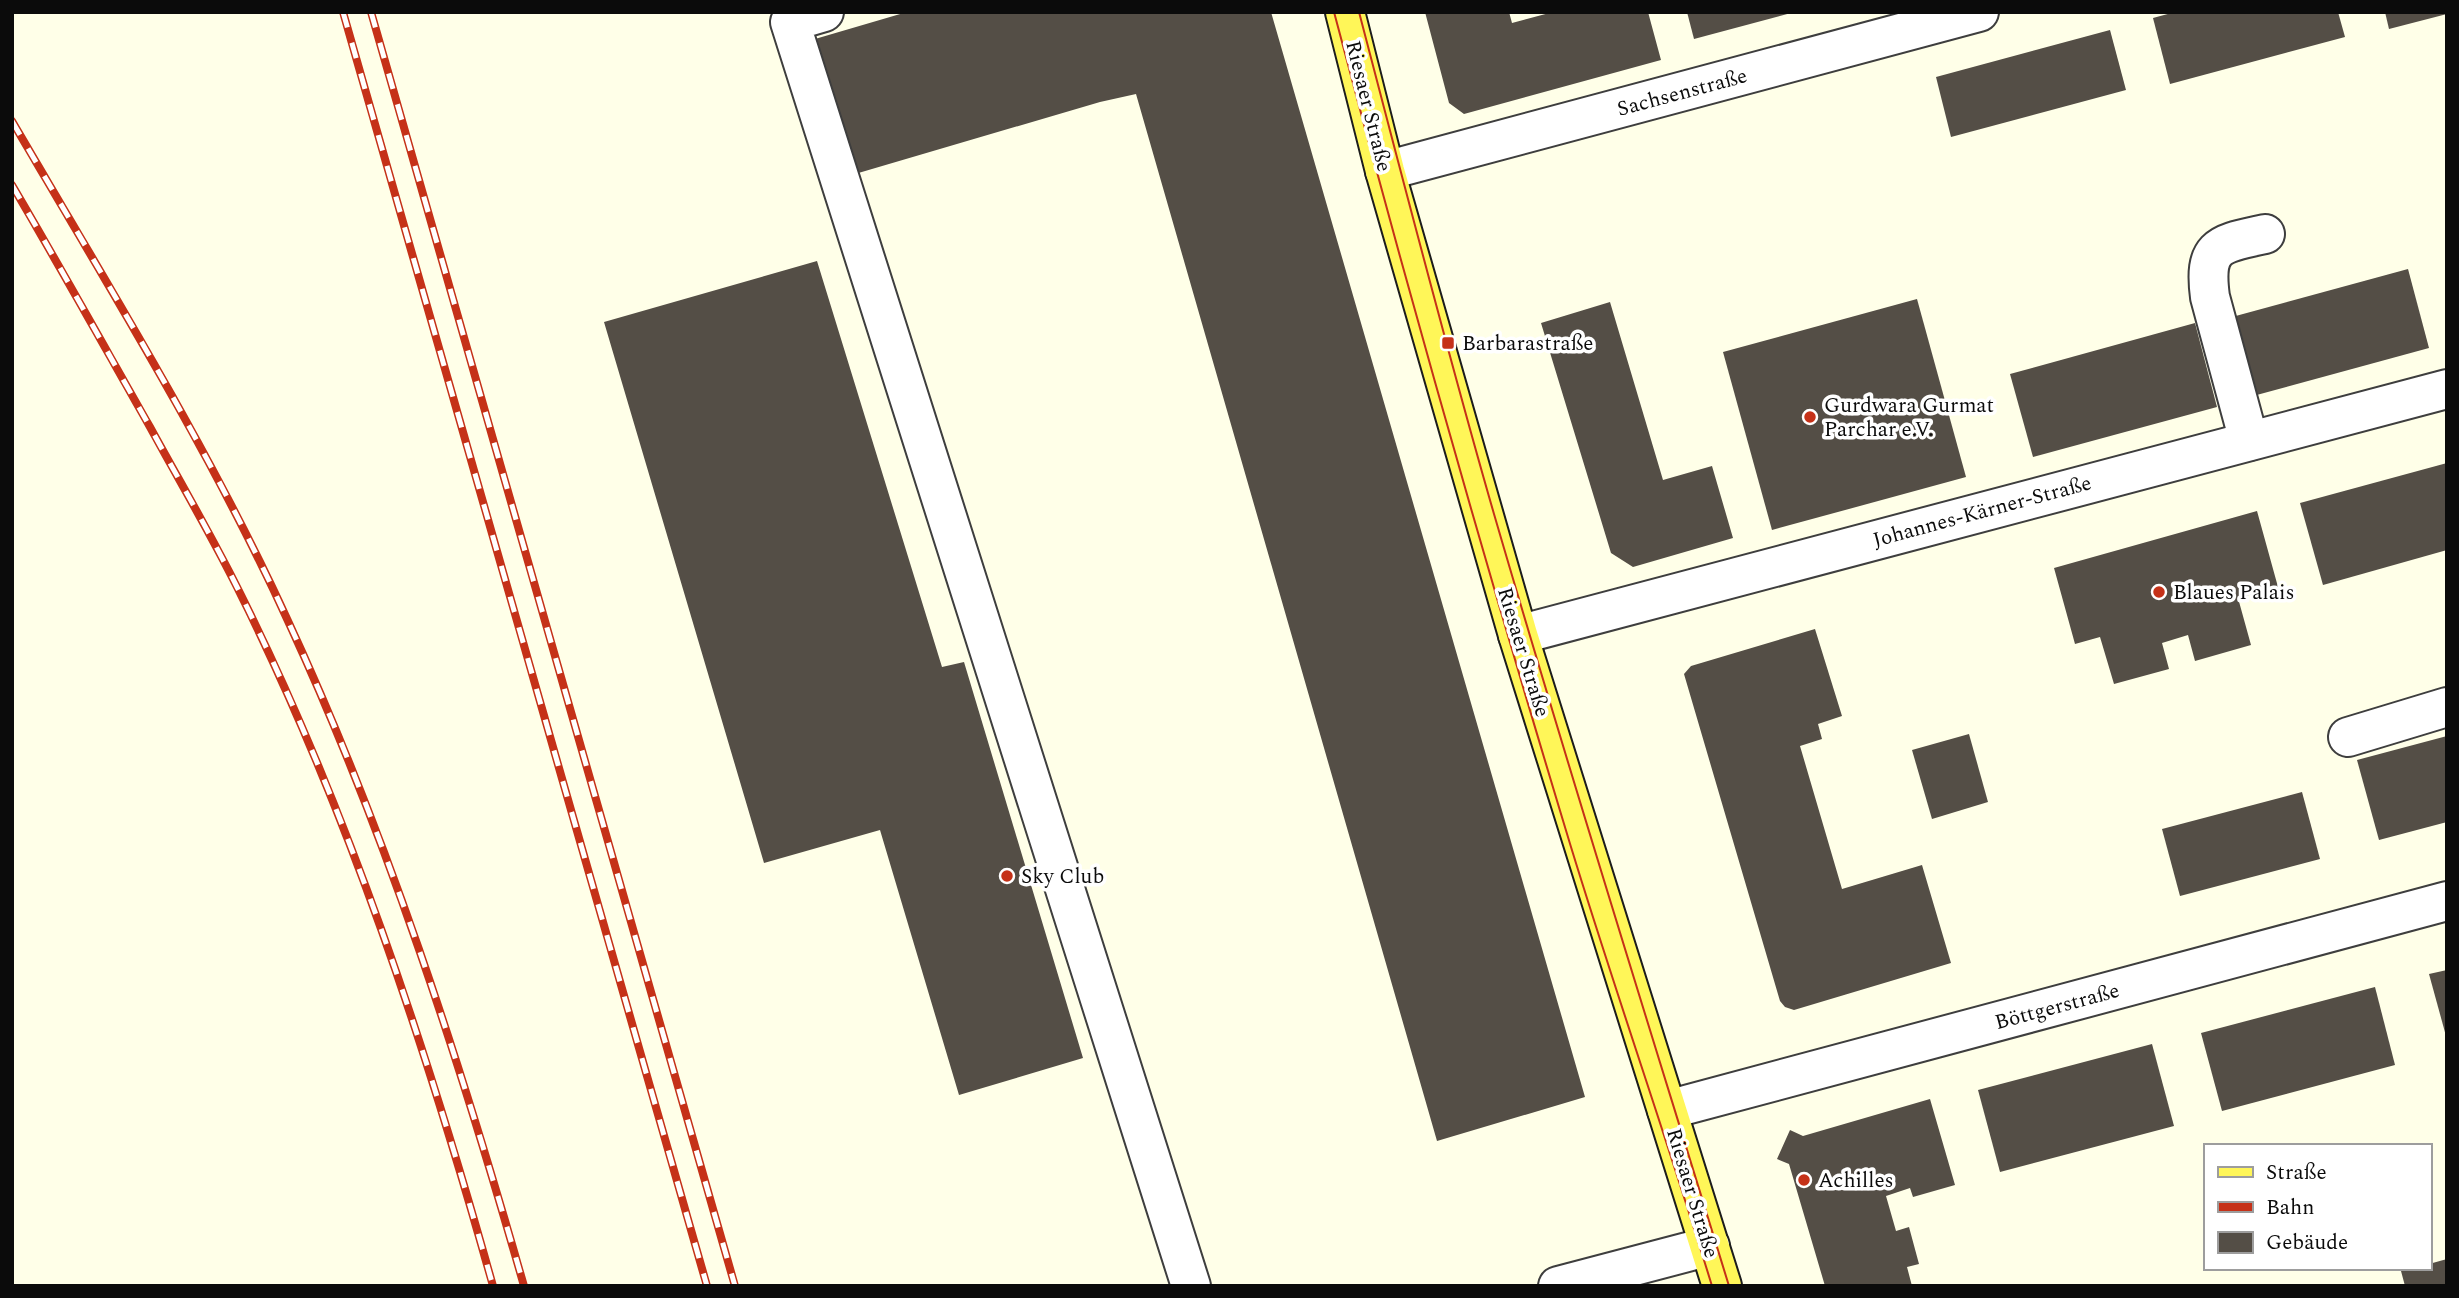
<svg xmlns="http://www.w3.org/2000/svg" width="2459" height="1298" viewBox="0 0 2459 1298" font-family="Spectral,serif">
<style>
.building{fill:#544e46}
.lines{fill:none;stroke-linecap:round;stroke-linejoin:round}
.minor-casing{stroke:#3e3e3e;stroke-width:42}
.major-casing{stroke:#1c1c1c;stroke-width:42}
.minor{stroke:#fff;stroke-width:38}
.major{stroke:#fff658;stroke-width:38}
.tram{stroke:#c53118;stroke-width:2}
.rail-casing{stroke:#c53118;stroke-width:8}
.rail{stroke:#fff;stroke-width:5;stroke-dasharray:16;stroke-linecap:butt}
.poi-dot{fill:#c53118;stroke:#fff;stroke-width:2.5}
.labels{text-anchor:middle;stroke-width:7;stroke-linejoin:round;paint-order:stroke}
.street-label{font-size:21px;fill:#0b0b0b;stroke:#fff}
.poi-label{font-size:21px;fill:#0b0b0b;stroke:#fff;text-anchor:start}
</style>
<rect width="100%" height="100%" fill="#ffffe8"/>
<g class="building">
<path d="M 907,12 L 1271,12 L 1585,1097 L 1437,1141 L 1136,94 L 1100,102 L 855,174 L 815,39 Z"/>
<path d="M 1425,12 L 1509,12 L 1512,23 L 1553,12 L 1648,12 L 1661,60 L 1464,114 L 1449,103 Z"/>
<path d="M 1687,12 L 1791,12 L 1791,13 L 1694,39 Z"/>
<path d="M 2175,12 L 2338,12 L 2345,37 L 2170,84 L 2153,18 Z"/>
<path d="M 2385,12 L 2447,12 L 2447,14 L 2389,29 Z"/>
<path d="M 2110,30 L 2126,90 L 1951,137 L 1936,77 Z"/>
<path d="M 817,261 L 942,667 L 964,662 L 1083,1058 L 959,1095 L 880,830 L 764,863 L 604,322 Z"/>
<path d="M 2408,269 L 2429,348 L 2253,396 L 2232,317 Z"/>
<path d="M 1917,299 L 1966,477 L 1772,530 L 1723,352 Z"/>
<path d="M 1610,302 L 1663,480 L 1712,466 L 1733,538 L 1633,567 L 1611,553 L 1541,323 Z"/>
<path d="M 2195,323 L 2217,407 L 2033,457 L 2010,374 Z"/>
<path d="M 2447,463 L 2447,550 L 2323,585 L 2300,503 Z"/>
<path d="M 2257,511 L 2278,587 L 2238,598 L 2251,645 L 2195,661 L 2188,635 L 2162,643 L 2169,669 L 2114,684 L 2100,637 L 2075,644 L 2054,568 Z"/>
<path d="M 1815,629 L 1842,716 L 1818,724 L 1822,739 L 1800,746 L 1842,889 L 1922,865 L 1951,963 L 1794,1010 L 1785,1007 L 1780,1001 L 1684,674 L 1691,666 Z"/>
<path d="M 1969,734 L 1988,802 L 1932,819 L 1912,750 Z"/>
<path d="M 2447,736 L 2447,822 L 2379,840 L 2357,760 Z"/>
<path d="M 2302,792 L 2320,859 L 2180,896 L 2162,829 Z"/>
<path d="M 2447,970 L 2447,1036 L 2446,1036 L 2429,974 Z"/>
<path d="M 2375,987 L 2395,1065 L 2222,1111 L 2201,1033 Z"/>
<path d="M 2152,1044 L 2174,1126 L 2000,1172 L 1978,1090 Z"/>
<path d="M 1930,1099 L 1955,1185 L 1913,1197 L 1910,1188 L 1886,1196 L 1896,1231 L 1909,1227 L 1919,1264 L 1907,1267 L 1912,1286 L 1825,1286 L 1789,1164 L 1777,1159 L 1790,1130 L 1803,1136 Z"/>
<path d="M 2447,1259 L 2447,1286 L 2405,1286 L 2401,1271 L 2412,1268 L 2429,1268 L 2429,1264 Z"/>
</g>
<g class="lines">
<g class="minor-casing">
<g id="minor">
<path d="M 824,12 L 790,22 L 1191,1286"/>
<path d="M 1385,171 L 1979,12"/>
<path d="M 2249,441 L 2210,297 C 2203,244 2220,244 2265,234"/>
<path d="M 1518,635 L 2447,389"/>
<path d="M 2348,737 L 2447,707"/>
<path d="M 1667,1110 L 2447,901"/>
<path d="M 1558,1286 L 1710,1246"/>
</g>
</g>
<g class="major-casing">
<path id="major" d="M 1345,12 L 1385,171 L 1518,635 L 1722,1286"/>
</g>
<use href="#minor" class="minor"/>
<use href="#major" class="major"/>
<g class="tram">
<path d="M 1334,12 C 1408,292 1487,570 1571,847 C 1616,994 1667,1139 1712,1286"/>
<path d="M 1359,12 C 1403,180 1446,348 1494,514 C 1569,772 1650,1029 1729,1286"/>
</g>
<g class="rail-casing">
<g id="rail">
<path d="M 343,12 L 707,1286"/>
<path d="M 371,12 L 735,1286"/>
<path d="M 12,121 C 107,284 210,450 288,621 C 387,835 459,1059 524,1286"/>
<path d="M 12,185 C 59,265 104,346 150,427 C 179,480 210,533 237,587 C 348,809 426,1047 493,1286"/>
</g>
</g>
<use href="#rail" class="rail"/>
</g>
<g class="poi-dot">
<rect x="1441" y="336" width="14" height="14" rx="3.5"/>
<circle cx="1810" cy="417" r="7"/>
<circle cx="2159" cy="592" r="7"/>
<circle cx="1007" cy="876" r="7"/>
<circle cx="1804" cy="1180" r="7"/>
</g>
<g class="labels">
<g class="street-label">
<text transform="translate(1682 92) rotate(-15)" y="7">Sachsenstraße</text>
<text transform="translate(1369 106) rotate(76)" y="7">Riesaer Straße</text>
<text transform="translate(1982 511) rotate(-15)" y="7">Johannes-Kärner-Straße</text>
<text transform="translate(1524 652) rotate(73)" y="7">Riesaer Straße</text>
<text transform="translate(2057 1006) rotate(-15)" y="7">Böttgerstraße</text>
<text transform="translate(1693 1193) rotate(73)" y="7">Riesaer Straße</text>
</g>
<g class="poi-label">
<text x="1462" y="350">Barbarastraße</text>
<text x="1824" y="412">Gurdwara Gurmat<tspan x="1824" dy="24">Parchar e.V.</tspan></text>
<text x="2173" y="599">Blaues Palais</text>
<text x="1021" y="883">Sky Club</text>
<text x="1818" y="1187">Achilles</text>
</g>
</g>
<rect width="2459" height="1298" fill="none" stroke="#0b0b0b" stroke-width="28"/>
<rect x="2204" y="1144" width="228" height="126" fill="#ffffff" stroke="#9d9d9d" stroke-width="2"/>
<rect x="2218" y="1167" width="35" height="10" fill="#fff658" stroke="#9d9d9d" stroke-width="2"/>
<text x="2266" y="1179" font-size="21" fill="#0b0b0b">Straße</text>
<rect x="2218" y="1202" width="35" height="10" fill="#c53118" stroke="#9d9d9d" stroke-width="2"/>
<text x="2266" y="1214" font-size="21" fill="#0b0b0b">Bahn</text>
<rect x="2218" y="1232" width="35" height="21" fill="#544e46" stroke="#9d9d9d" stroke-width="2"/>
<text x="2266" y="1249" font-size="21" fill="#0b0b0b">Gebäude</text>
</svg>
